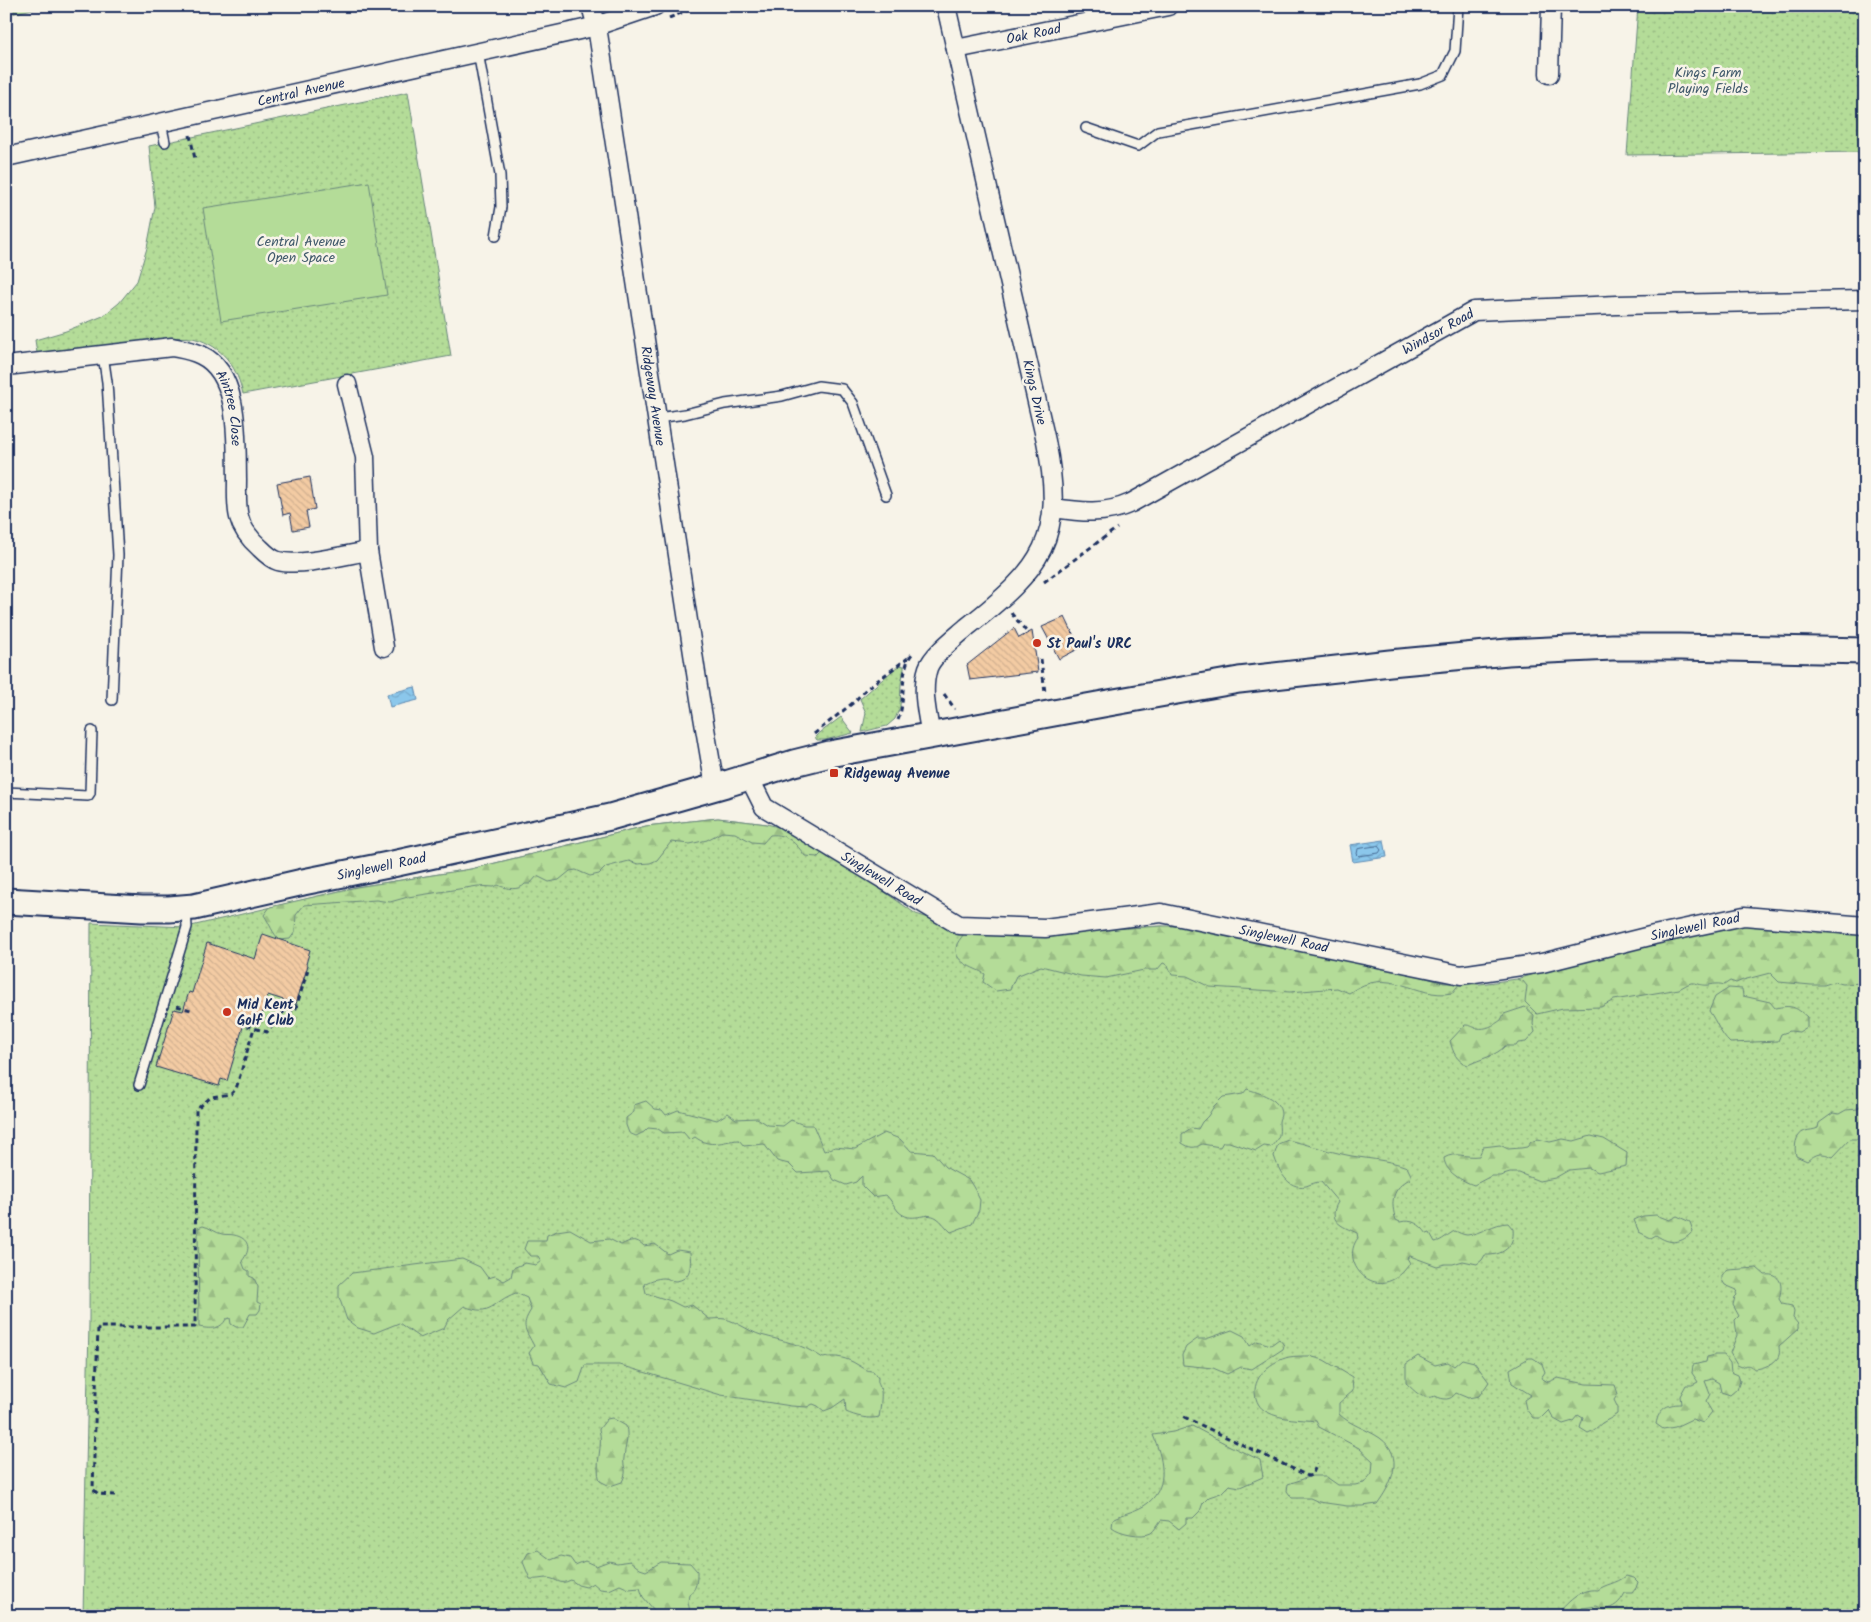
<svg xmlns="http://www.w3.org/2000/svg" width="1871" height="1622" viewBox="0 0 1871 1622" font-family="Kalam,sans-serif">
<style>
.green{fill:url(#green-dots);stroke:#68867b}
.forest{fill:url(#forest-firs);stroke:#68867b}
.pitch{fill:#b4dc98;stroke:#68867b}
.water{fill:url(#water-waves);stroke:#5e8ab3}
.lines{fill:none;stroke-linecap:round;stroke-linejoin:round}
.shore{stroke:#486c96;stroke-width:1}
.building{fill:url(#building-back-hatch);stroke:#1b2f5e}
.lane-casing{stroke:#1b2f5e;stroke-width:12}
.street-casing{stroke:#1b2f5e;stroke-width:21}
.secondary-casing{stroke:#1b2f5e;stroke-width:29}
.path{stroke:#1b2f5e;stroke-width:3;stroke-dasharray:5 4;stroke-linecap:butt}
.lane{stroke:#f7f3e8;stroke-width:9}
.street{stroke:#f7f3e8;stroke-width:18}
.secondary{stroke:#f7f3e8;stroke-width:25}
.poi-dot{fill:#c8321e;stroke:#f7f3e8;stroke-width:2}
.labels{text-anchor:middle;stroke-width:5;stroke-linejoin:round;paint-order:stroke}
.street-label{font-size:14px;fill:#1b2f5e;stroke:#f7f3e8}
.park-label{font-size:14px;fill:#415a6c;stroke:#f7f3e8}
.poi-label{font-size:14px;font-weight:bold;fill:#1b2f5e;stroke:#f7f3e8;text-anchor:start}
</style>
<defs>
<pattern id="green-dots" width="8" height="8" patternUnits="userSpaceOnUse" patternTransform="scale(1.25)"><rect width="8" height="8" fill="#b4dc98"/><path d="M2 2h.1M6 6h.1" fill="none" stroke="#9abd85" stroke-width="1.8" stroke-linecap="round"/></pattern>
<pattern id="forest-firs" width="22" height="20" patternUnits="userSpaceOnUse" patternTransform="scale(1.25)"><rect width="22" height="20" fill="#b4dc98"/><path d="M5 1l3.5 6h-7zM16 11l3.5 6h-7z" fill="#9abd85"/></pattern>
<pattern id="water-waves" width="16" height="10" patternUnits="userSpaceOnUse" patternTransform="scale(1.25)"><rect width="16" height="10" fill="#8bc7eb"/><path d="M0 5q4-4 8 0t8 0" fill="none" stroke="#77abcc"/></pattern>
<pattern id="building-back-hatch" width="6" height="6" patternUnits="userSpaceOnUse" patternTransform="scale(1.25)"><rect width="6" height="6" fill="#f3cba3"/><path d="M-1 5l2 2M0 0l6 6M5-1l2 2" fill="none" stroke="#d0af8f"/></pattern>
</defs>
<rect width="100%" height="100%" fill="#f7f3e8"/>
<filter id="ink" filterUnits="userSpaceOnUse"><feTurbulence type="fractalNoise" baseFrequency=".02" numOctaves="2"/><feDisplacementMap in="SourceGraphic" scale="10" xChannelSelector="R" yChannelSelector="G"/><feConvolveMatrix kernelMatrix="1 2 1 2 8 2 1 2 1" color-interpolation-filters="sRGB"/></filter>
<g filter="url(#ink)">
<g class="green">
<path d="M 6,6 L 46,6 L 6,15 Z"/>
<path d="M 1638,6 L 1865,6 L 1865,152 L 1627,155 Z"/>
<path d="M 408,92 L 451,356 L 243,394 C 237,369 226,350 200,340 C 183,334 160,340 143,342 C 107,345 72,349 37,353 L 35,340 L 66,331 L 103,316 L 119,303 L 137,281 L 147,248 L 155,207 L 149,146 Z"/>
<path d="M 899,665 L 904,666 L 904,669 L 901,684 L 900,707 L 895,719 L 887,726 L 862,732 L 866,713 L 860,699 Z"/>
<path d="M 841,717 L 853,733 L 825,740 L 817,740 L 815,737 L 817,735 Z"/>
<path d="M 718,818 L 767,824 L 825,850 L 916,914 L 967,930 L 1048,933 L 1162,926 L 1398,970 L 1445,983 L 1480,984 L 1517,979 L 1573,964 L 1865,932 L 1865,1616 L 83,1616 L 89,1323 L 91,923 L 187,927 L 357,887 L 471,869 L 646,826 Z"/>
</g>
<g class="forest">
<path d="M 718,818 L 767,824 L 797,832 L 825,850 L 818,857 L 805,856 C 797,844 786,833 770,835 L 763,843 L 752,842 L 735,833 L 722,832 L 707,840 L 690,844 L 671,842 L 657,860 L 650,863 L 638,864 L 629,861 L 606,867 L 599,874 L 590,876 L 576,870 L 570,871 L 559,880 L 549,882 L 537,876 L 530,884 L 525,884 C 519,891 506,889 498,885 L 494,887 L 478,886 L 408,897 L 390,902 L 376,900 L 304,905 L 296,915 L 295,932 L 290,939 L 280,940 C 272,933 270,924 264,915 L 270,907 L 357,887 L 471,869 L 646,826 Z"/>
<path d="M 1771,923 L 1865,932 L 1865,983 L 1843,984 L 1833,982 L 1824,985 L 1811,985 L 1779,982 L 1770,973 L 1743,980 L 1736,983 L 1730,981 L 1724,985 C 1716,982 1711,986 1703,985 C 1699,985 1696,982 1691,983 C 1687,984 1683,987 1679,989 L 1614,1000 L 1601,1007 L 1563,1008 L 1537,1014 L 1525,1002 L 1527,986 L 1523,981 L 1517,979 L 1668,937 L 1730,926 Z"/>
<path d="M 1162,926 L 1203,926 L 1398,970 L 1444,983 L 1460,983 L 1452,993 C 1416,1000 1390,964 1349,993 L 1337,988 L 1290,992 L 1210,987 L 1187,976 L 1172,975 L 1168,965 L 1163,963 L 1157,970 L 1144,970 L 1106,978 L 1081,976 L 1041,966 L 1016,976 L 1010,989 L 996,991 L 983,982 L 985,974 C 974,967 951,963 957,944 C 959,940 964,934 967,930 L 1048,933 Z"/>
<path d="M 1729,988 L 1742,989 L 1743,996 L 1770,1002 L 1775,1008 C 1791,1005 1795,1006 1807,1017 L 1807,1027 L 1799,1032 L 1790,1031 L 1781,1034 L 1778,1041 L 1730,1043 C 1720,1034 1717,1022 1709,1011 L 1715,997 Z"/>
<path d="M 1525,1007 L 1534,1015 L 1533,1024 L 1535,1032 L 1526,1042 L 1518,1043 L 1516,1046 L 1505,1046 C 1496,1056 1480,1059 1468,1065 C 1456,1061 1453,1052 1450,1041 L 1465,1025 C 1471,1025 1472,1027 1477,1028 C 1486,1030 1494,1025 1501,1020 L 1504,1014 Z"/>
<path d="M 1247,1089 C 1259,1093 1280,1098 1281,1114 C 1281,1117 1279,1119 1279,1122 C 1280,1136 1280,1136 1271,1147 L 1264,1146 L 1256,1151 L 1229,1142 L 1223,1142 L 1220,1147 L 1202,1144 C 1194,1149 1190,1148 1182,1143 L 1182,1134 L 1191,1128 L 1198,1129 L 1202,1122 L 1208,1116 L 1214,1106 L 1223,1097 L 1243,1094 Z"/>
<path d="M 1865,1098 L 1865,1139 L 1850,1139 L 1833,1157 C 1821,1152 1817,1153 1807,1161 L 1796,1156 C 1794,1147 1795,1135 1805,1131 C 1809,1130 1814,1130 1818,1128 L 1819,1123 L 1833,1113 L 1839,1114 L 1846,1110 L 1858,1109 Z"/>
<path d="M 646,1101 L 655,1109 L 662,1110 L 666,1115 L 678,1110 L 717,1120 L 728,1113 L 736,1119 L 757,1118 L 768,1125 L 783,1126 L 791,1120 L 804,1125 L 813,1125 L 824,1151 L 835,1147 L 855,1149 L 884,1133 L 900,1139 L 911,1151 L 933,1153 L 945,1167 L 969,1180 L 975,1190 L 980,1200 L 979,1210 L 972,1224 L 951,1232 C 946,1228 942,1221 937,1218 C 925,1210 912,1225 898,1211 C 894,1206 891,1200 886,1195 L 873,1197 L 862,1186 L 862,1176 L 856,1182 L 846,1185 L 834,1180 L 829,1171 L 798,1173 L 789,1164 L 777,1161 L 764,1144 L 744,1146 L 739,1140 C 721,1141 711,1149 695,1137 L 690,1140 L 683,1132 L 664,1133 L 658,1129 L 648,1128 L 644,1132 L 636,1136 L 629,1133 L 626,1125 L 626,1118 L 634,1112 L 634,1105 Z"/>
<path d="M 1591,1136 L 1604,1139 L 1627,1153 L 1626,1166 L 1598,1172 L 1589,1168 L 1569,1170 L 1555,1178 L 1539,1181 L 1519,1173 L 1510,1173 L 1500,1176 L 1491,1176 L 1474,1185 C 1462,1181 1445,1172 1444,1158 C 1456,1151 1465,1158 1479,1156 L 1483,1147 L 1500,1145 L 1508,1149 L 1521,1148 L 1527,1147 L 1531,1142 L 1538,1139 L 1550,1142 L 1563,1139 L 1574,1141 Z"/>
<path d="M 1288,1140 C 1306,1144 1324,1150 1342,1154 C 1363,1159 1387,1159 1407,1167 L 1411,1175 L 1410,1179 C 1392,1188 1390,1202 1396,1220 L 1400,1222 C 1412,1219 1420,1224 1427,1234 L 1430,1233 L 1435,1242 C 1442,1241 1448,1234 1455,1231 C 1458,1232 1463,1235 1467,1235 C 1481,1234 1494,1223 1508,1223 L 1513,1229 C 1515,1247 1502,1256 1485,1255 L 1482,1260 L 1477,1264 L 1463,1261 L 1453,1264 L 1445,1264 L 1437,1266 L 1410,1256 L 1407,1258 L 1410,1263 C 1381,1308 1337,1265 1358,1238 L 1357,1233 C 1341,1226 1327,1221 1338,1202 L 1321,1182 C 1315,1182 1312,1184 1306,1186 C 1287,1190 1279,1170 1274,1156 L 1278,1144 Z"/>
<path d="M 1656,1215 L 1669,1220 L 1677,1216 L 1690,1222 L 1693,1231 C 1682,1244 1670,1245 1656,1235 L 1651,1238 L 1639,1232 L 1634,1220 L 1643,1216 Z"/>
<path d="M 203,1226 C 209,1227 216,1233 222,1234 C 226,1235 230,1234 234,1235 C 249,1238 252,1249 242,1261 L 245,1269 L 249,1271 L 249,1276 L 254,1278 L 258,1287 L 257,1302 L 261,1304 L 260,1310 L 257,1314 L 250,1314 L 243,1327 L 236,1327 L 231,1324 L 230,1318 L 226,1319 C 221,1330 209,1329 199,1327 L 198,1228 Z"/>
<path d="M 570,1229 L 591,1241 L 609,1239 L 621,1245 C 631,1240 636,1238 644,1246 L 655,1244 L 668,1254 L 677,1250 L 690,1252 C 691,1264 692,1280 675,1281 C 671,1281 668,1278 664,1278 C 657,1278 649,1281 644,1284 L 646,1293 L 671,1301 L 683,1307 L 692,1305 L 709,1319 C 714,1319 720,1318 725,1319 C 738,1322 748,1331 761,1335 C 786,1342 800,1343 823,1358 C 836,1355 847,1358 858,1365 C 864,1368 866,1371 873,1371 L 878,1378 C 877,1384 880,1385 881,1391 C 882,1395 880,1413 879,1417 C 869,1420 855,1416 846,1412 L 845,1399 L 832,1408 L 824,1411 L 818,1406 L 813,1404 L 807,1407 L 791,1406 L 721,1395 L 620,1365 L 585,1365 L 579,1382 L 566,1388 L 551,1384 L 539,1364 L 533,1363 L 529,1353 L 534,1346 C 526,1330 520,1327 531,1310 L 527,1298 L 516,1293 C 492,1301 492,1318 464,1306 L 448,1320 L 444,1328 L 420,1338 L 399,1323 L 374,1333 L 358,1328 L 347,1320 L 339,1297 L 339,1285 L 352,1273 L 462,1259 L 480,1267 L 488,1278 L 495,1276 L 504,1281 L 511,1277 L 513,1268 L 525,1263 L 536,1265 L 541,1261 L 538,1256 L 530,1256 L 524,1249 L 527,1241 L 546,1241 L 547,1235 L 557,1231 Z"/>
<path d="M 1757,1268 L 1765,1275 C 1782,1273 1783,1286 1779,1299 L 1782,1304 L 1792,1306 L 1794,1312 L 1793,1318 L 1798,1324 L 1798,1329 L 1779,1346 C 1779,1349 1780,1352 1779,1355 C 1777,1363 1762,1369 1754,1369 C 1750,1365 1747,1364 1742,1367 L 1737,1365 L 1730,1353 L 1737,1335 L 1735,1320 L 1739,1316 L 1733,1305 L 1735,1297 L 1737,1295 L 1736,1293 L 1737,1290 L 1725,1285 L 1722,1280 L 1722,1275 L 1728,1270 Z"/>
<path d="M 1232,1330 L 1244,1336 L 1250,1346 L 1257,1341 L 1271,1345 L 1279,1339 L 1284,1345 L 1283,1349 L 1252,1369 L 1241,1367 L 1227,1374 L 1213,1368 L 1183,1365 L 1182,1355 L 1186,1347 L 1197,1339 L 1206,1339 Z"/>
<path d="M 1715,1355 L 1724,1355 L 1730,1363 L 1731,1372 L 1738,1375 L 1740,1381 L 1737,1389 L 1730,1395 L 1721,1392 L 1719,1383 L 1712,1379 L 1705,1381 L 1710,1394 L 1706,1402 L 1712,1412 L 1703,1423 L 1692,1419 L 1675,1427 L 1663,1429 L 1656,1424 C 1659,1409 1666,1404 1681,1404 L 1680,1396 L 1686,1385 L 1692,1385 L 1698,1382 L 1692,1373 L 1693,1365 L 1706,1362 L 1707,1357 Z"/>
<path d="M 1309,1356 L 1324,1360 L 1352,1377 L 1353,1391 L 1339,1403 L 1339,1414 C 1350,1425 1367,1429 1380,1438 C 1405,1456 1392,1484 1377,1504 L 1363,1506 L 1347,1506 L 1319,1502 L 1310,1498 L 1292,1498 L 1287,1491 L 1288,1484 L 1312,1476 L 1325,1476 L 1338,1485 L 1355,1485 L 1364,1483 L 1372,1473 L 1373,1461 L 1359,1448 L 1319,1427 L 1316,1421 C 1300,1419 1282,1420 1267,1412 C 1259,1408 1256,1401 1255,1393 C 1254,1375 1272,1361 1289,1357 C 1295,1356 1303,1356 1309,1356 Z"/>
<path d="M 1418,1356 L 1435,1365 L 1448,1362 L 1454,1366 L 1462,1359 L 1474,1362 L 1489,1382 L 1479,1396 L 1468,1398 L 1456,1393 C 1450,1401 1444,1400 1435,1396 C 1422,1401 1415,1391 1406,1383 L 1406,1364 Z"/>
<path d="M 1529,1358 L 1533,1358 L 1542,1364 L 1545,1372 L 1541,1378 L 1548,1382 L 1558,1378 L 1586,1384 L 1615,1385 L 1618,1394 L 1614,1400 L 1617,1406 L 1617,1414 C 1612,1418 1607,1420 1602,1423 C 1597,1427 1594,1431 1588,1433 L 1580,1428 L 1583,1418 L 1578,1415 L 1573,1421 L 1563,1424 L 1554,1419 L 1549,1410 L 1541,1418 L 1533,1418 L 1526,1409 L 1524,1400 L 1531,1395 L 1512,1383 L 1510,1369 Z"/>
<path d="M 612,1418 L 626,1426 C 629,1438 625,1446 624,1458 C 622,1468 629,1468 622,1482 L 610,1486 L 600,1481 C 594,1464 604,1446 599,1429 L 607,1419 Z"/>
<path d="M 1192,1426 L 1230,1446 L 1260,1460 L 1263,1477 L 1240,1487 L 1229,1485 L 1221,1493 L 1209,1497 L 1203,1503 L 1200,1511 L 1193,1518 L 1186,1518 L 1186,1523 L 1179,1529 L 1169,1521 L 1161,1520 C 1158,1524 1155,1530 1151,1533 C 1142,1538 1119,1533 1112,1527 L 1113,1519 C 1124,1513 1138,1511 1148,1503 C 1170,1485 1162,1457 1153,1435 L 1173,1432 Z"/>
<path d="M 538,1550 L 551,1560 L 561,1556 L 570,1558 L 575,1565 L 585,1561 L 596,1566 L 609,1561 L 617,1563 L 630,1561 L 640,1569 L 646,1571 L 661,1562 L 690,1563 L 697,1571 C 697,1581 697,1589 689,1594 L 688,1602 L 690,1612 L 689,1616 L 659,1616 L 643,1597 L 640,1588 L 629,1589 L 620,1585 L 609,1590 L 600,1589 L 593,1583 L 586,1587 L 578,1585 L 571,1580 C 558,1586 559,1579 547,1578 C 542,1578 536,1580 530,1579 L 523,1562 L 528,1553 Z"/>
<path d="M 1626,1576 L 1634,1578 L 1638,1582 L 1636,1588 L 1632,1593 L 1625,1593 C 1620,1603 1614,1608 1603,1610 L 1597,1606 L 1582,1608 L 1581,1616 L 1555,1616 C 1567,1604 1579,1588 1598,1590 C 1605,1584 1616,1584 1626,1576 Z"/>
</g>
<path class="pitch" d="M 369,182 L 387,295 L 221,321 L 203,208 Z"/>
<g class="water">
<path d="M 415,687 L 418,700 L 390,707 L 387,694 Z"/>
<path d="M 1384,840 L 1387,857 L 1353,862 L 1350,845 Z"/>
</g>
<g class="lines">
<path class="shore" d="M 1378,846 L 1381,850 L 1379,853 L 1359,856 L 1357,854 L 1358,849 Z"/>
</g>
<g class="building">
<path d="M 310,477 L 315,509 L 306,511 L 309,527 L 293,530 L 290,513 L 283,515 L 277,483 Z"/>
<path d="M 1065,617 L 1080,648 L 1059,659 L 1042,627 Z"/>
<path d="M 1014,628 L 1019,638 L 1032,631 L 1038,672 L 970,680 L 967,665 Z"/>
<path d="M 263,934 L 310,950 L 306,964 L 308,965 L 296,1004 L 268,995 L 259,1025 L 245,1020 L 227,1081 L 221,1079 L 219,1086 L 156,1067 L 174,1009 L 183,1011 L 189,992 L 192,993 L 207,943 L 255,959 Z"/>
</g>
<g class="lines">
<g class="lane-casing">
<g id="lane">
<path d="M 478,52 L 500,175 L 501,207 L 496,236"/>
<path d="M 161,123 L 165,142"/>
<path d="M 1086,128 L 1138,146 L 1158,131 L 1420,84 L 1443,75 L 1455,51 L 1458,6"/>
<path d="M 103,355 L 107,382 L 118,555 L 112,700"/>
<path d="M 658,418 L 685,414 L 725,404 L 782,396 L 818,386 L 842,389 L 853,403 L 886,495"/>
<path d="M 6,792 L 88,796 L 90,793 L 92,731"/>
<path d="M 139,1085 L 187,927 L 186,910"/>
</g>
</g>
<g class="street-casing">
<g id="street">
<path id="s1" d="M 591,6 L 597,27 L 602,59 L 700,699 L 715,787"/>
<path id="s2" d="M 956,49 L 1168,6"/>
<path d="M 1549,74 L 1551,6"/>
<path id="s3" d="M 6,157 L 593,27 L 655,6"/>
<path id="s4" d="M 6,366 L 172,347 C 182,349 191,350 201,355 C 241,374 236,442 237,479 C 237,491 236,505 239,517 C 242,529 251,540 260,548 C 265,553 271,559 278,561 C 300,567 345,555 368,551 L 384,647"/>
<path d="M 347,384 L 365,457 L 368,551"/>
<path id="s5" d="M 1053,508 C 1081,512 1105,515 1131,503 L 1474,311 L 1617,305 L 1865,300"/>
<path d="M 931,735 C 927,714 921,689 928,668 C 933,654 956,637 967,627 C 1042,568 1066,539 1046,441 L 946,6"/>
<path id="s6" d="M 749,777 L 764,807 L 959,925 L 1045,928 L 1161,913 L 1461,975 L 1542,963 L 1654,935 L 1744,916 L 1865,926"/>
</g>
</g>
<g class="secondary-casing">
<g id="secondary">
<path id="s7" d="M 6,901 L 142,909 L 169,909 L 194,907 L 303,882 L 388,865 L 610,817 L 726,784 L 794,763 L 830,754 L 1103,704 L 1239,680 L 1390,663 L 1508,652 L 1612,647 L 1680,647 L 1865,651"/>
</g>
</g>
<g class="path">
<path d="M 669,18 L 698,6"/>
<path d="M 190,135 L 195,159"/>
<path d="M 1044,582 L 1117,528"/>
<path d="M 1011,613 L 1026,631"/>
<path d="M 1041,659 L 1045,693"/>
<path d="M 944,694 L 955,709"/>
<path d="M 898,720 C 907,700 898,667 914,652"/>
<path d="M 814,734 L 854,702 L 866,689 L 908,658"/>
<path d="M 177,1006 L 191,1010"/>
<path d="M 238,1023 L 267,1032 L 287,1008 L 295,1011 L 309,966"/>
<path d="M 1184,1417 L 1308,1476 L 1312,1475 L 1317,1464"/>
<path d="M 115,1495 L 98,1494 L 93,1489 L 98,1327 L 195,1327 L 196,1110 L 211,1097 L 231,1094 L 236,1089 L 254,1028"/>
</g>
<use href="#lane" class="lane"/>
<use href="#street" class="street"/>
<use href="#secondary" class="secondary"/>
</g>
</g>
<g class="poi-dot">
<circle cx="1037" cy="643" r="5"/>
<rect x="829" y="768" width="10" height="10" rx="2.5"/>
<circle cx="227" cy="1012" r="5"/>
</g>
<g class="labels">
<g class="street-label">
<text dy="5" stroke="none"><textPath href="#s2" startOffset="79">Oak Road</textPath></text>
<text dy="5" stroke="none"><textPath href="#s3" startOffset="302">Central Avenue</textPath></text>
<text dy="5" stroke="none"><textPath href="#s5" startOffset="431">Windsor Road</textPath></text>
<text transform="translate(1035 392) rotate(77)" y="5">Kings Drive</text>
<text dy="5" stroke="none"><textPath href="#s1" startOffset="395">Ridgeway Avenue</textPath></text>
<text dy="5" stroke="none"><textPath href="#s4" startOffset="261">Aintree Close</textPath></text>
<text dy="5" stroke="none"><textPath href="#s7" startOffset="380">Singlewell Road</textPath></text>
<text dy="5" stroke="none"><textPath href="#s6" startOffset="171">Singlewell Road</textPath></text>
<text dy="5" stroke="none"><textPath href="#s6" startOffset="1010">Singlewell Road</textPath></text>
<text dy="5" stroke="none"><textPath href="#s6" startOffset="590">Singlewell Road</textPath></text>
</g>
<g class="park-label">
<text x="1708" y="77">Kings Farm<tspan x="1708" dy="16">Playing Fields</tspan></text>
<text x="301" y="246">Central Avenue<tspan x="301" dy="16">Open Space</tspan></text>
</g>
<g class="poi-label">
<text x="1047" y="648">St Paul's URC</text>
<text x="844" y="778">Ridgeway Avenue</text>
<text x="237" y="1009">Mid Kent<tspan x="237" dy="16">Golf Club</tspan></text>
</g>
</g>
<rect width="1871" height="1622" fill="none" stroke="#f7f3e8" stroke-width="25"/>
<rect x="12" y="12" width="1846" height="1597" fill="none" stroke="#1b2f5e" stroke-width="2" filter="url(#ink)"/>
</svg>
